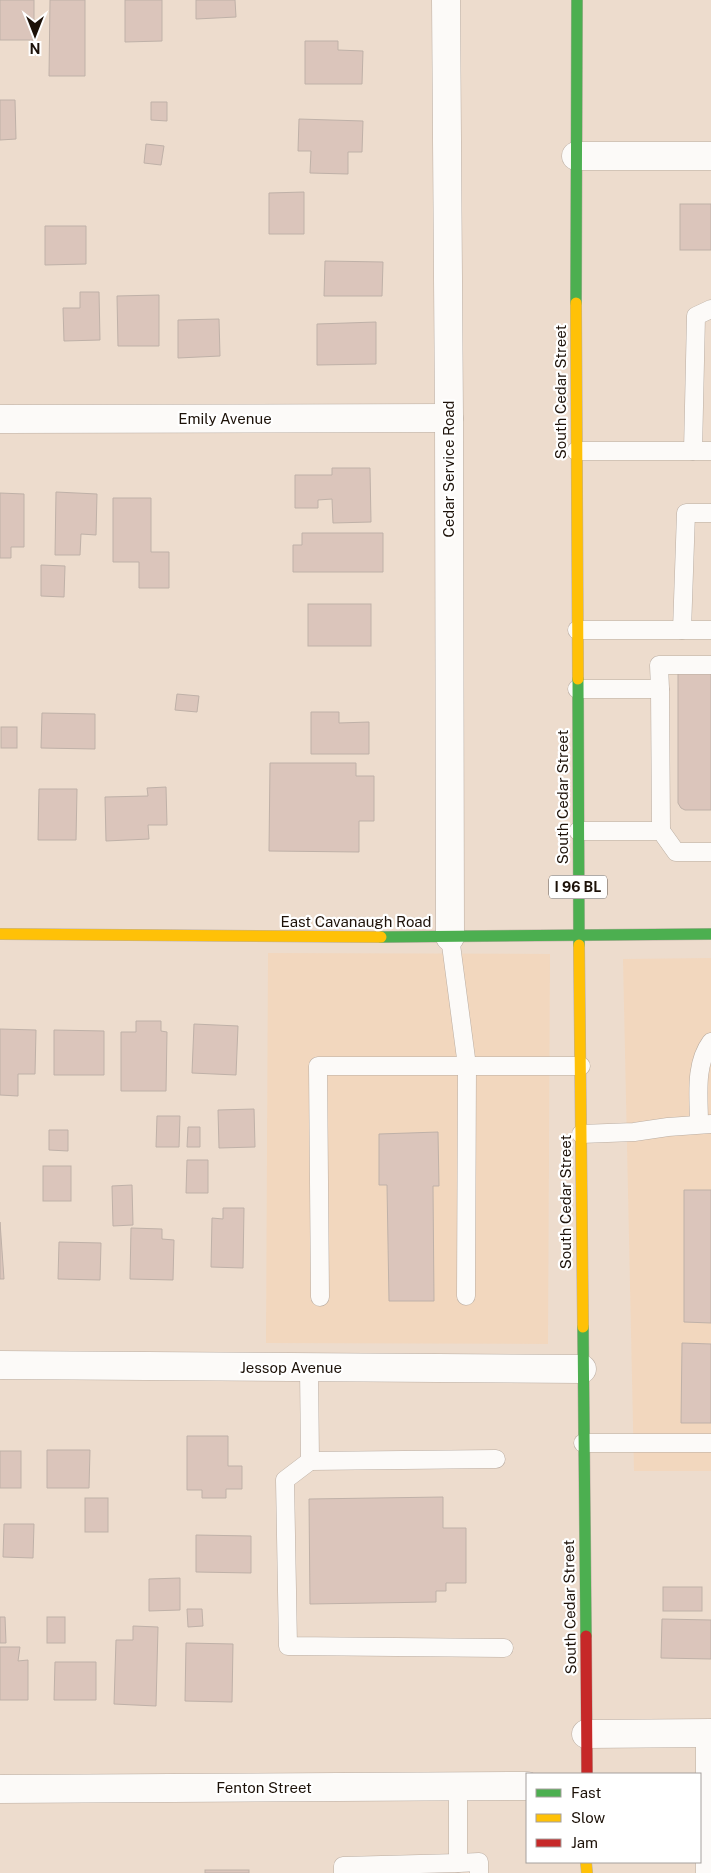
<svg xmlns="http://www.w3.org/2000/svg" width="711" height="1873" viewBox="0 0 711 1873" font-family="'Public Sans',sans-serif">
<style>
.built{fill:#f2d7be}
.building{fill:#dbc5bb;stroke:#bfb1a8}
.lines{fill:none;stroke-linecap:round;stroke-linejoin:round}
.lane-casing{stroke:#baada2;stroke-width:19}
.street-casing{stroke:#baada2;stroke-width:29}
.fast-casing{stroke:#baada2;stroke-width:12}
.slow-casing{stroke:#baada2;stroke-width:12}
.jam-casing{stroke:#baada2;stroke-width:12}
.lane{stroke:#fcfaf8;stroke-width:18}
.street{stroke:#fcfaf8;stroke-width:28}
.fast{stroke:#4caf50;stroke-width:11}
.slow{stroke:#ffc107;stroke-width:11}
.jam{stroke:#c62828;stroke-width:11}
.labels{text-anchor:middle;stroke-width:4.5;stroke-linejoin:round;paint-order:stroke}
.shield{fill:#fff;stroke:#615953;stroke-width:1}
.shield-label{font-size:14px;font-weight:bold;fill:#1d1209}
.street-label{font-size:15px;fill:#1d1209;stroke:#fff}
</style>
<rect width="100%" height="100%" fill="#eddccd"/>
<g class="built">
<path d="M 268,953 L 550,954 L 548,1344 L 266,1343 Z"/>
<path d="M 711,958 L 711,1471 L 634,1471 L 623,959 Z"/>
</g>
<g class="building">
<rect x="0" y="0" width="34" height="40"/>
<path d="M 50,0 L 85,0 L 85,76 L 49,76 Z"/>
<path d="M 125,0 L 162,0 L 162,41 L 125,42 Z"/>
<path d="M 196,0 L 235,0 L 236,17 L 196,19 Z"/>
<path d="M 305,41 L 338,41 L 338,50 L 363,51 L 362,84 L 305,84 Z"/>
<path d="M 0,100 L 15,100 L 16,139 L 0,140 Z"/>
<path d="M 151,102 L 167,102 L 167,121 L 151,120 Z"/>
<path d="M 299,119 L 363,121 L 362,152 L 348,152 L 348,174 L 310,173 L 311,151 L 298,151 Z"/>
<path d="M 146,144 L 164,146 L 161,165 L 144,163 Z"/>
<path d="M 304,192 L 304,234 L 269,234 L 269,193 Z"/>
<rect x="680" y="204" width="31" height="46"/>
<path d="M 45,226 L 86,226 L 86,264 L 45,265 Z"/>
<path d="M 325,261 L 383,262 L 382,296 L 324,296 Z"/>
<path d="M 80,292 L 99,292 L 100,340 L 64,341 L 63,308 L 80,308 Z"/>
<path d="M 159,295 L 159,346 L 118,346 L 117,296 Z"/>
<path d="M 219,319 L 220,356 L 178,358 L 178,320 Z"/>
<path d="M 376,322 L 376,364 L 317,365 L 317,324 Z"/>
<path d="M 332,468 L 370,468 L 371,522 L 333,523 L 332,499 L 318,500 L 318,508 L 295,508 L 295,475 L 332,475 Z"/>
<path d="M 56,492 L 97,494 L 96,535 L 81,534 L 80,555 L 55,555 Z"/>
<path d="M 0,493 L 24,494 L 24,547 L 11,547 L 11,558 L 0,558 Z"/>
<path d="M 113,498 L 151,498 L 151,552 L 169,552 L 169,588 L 139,588 L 139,562 L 113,562 Z"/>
<path d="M 302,533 L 383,533 L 383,572 L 293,572 L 293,545 L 302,545 Z"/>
<path d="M 41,565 L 65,566 L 64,597 L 41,596 Z"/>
<rect x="308" y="604" width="63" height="42"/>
<path d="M 678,673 L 711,673 L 711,810 L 685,810 L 681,808 L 678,803 Z"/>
<path d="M 177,694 L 199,696 L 197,712 L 175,710 Z"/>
<path d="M 311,712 L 339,712 L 339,723 L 369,722 L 369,754 L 311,754 Z"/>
<path d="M 42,713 L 95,714 L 95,749 L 41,748 Z"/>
<rect x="1" y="727" width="16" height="21"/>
<path d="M 270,763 L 356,763 L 356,776 L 374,776 L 374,821 L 359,821 L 359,852 L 269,851 Z"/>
<path d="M 166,787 L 167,825 L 148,825 L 149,839 L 106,841 L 105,797 L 148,796 L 147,788 Z"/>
<path d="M 39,789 L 77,789 L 76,840 L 38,840 Z"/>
<path d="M 136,1021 L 161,1021 L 161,1031 L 167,1032 L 166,1091 L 121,1091 L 121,1032 L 136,1032 Z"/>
<path d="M 194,1024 L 238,1026 L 236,1075 L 192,1073 Z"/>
<path d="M 0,1029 L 36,1030 L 35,1074 L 18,1074 L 18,1096 L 0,1095 Z"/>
<path d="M 54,1030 L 104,1031 L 104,1075 L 54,1075 Z"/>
<path d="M 254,1109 L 255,1147 L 219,1148 L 218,1110 Z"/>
<path d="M 157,1116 L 180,1116 L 179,1147 L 156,1147 Z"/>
<path d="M 188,1127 L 200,1127 L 200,1147 L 187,1147 Z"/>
<path d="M 49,1130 L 68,1130 L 68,1151 L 49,1150 Z"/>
<path d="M 438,1132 L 439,1186 L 433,1186 L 434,1301 L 389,1301 L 387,1185 L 379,1185 L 379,1134 Z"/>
<path d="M 187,1160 L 208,1160 L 208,1193 L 186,1193 Z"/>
<rect x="43" y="1166" width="28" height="35"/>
<path d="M 132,1185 L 133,1225 L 113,1226 L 112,1186 Z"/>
<path d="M 684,1190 L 711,1190 L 711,1323 L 684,1322 Z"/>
<path d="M 223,1208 L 244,1208 L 243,1268 L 211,1267 L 212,1218 L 223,1219 Z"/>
<path d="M 0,1222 L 4,1279 L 0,1279 Z"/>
<path d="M 131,1228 L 162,1229 L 162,1239 L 174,1240 L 173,1280 L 130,1279 Z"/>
<path d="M 59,1242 L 101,1243 L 100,1280 L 58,1279 Z"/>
<path d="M 682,1343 L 711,1344 L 711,1423 L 681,1423 Z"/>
<path d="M 187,1436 L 228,1436 L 228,1466 L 242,1466 L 242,1489 L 226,1489 L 226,1498 L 202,1498 L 202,1490 L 187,1490 Z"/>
<path d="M 47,1450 L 90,1450 L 89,1488 L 47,1488 Z"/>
<rect x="0" y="1451" width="21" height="37"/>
<path d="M 443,1497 L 443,1528 L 466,1528 L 466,1583 L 446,1583 L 446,1591 L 436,1591 L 436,1602 L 310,1604 L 309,1499 Z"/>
<rect x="85" y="1498" width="23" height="34"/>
<path d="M 4,1524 L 34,1524 L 33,1558 L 3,1557 Z"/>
<path d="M 196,1535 L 251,1536 L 251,1573 L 196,1572 Z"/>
<path d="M 180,1578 L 180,1610 L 149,1611 L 149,1579 Z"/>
<rect x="663" y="1587" width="39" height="24"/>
<path d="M 187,1609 L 202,1609 L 203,1626 L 188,1627 Z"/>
<path d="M 0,1617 L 5,1617 L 6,1643 L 0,1643 Z"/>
<rect x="47" y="1617" width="18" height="26"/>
<path d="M 662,1619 L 711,1620 L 711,1659 L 661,1658 Z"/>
<path d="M 133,1626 L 158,1627 L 156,1706 L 114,1704 L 116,1640 L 133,1640 Z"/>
<path d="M 186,1643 L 233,1644 L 232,1702 L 185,1701 Z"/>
<path d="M 0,1647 L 20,1647 L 18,1661 L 28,1660 L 28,1700 L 0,1700 Z"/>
<path d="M 55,1662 L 96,1662 L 96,1700 L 54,1700 Z"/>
<rect x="205" y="1870" width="44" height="3"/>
</g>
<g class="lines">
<g class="lane-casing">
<g id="lane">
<path d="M 576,451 L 711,451"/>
<path d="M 693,451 L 696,316 L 711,309"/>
<path d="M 577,630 L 711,630"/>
<path d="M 682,630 L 686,513 L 711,513"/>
<path d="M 577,689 L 660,689 L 661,831 L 578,831"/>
<path d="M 660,689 L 659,665 L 711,665"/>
<path d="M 661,831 L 676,852 L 711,852"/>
<path d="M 450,937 L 467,1066 L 581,1066"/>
<path d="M 699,1124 C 699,1097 694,1065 711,1042"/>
<path d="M 581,1134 L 634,1132 L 668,1127 L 711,1124"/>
<path d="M 320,1297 L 318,1066 L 467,1066 L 466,1296"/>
<path d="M 309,1368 L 310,1461 L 285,1480 L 288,1646 L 504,1648"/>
<path d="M 583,1443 L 711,1443"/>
<path d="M 310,1461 L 496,1459"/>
<path d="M 705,1733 L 705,1873"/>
<path d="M 458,1787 L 458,1863 L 479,1862 L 479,1873"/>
<path d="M 343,1873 L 343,1866 L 458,1863"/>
</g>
</g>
<g class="street-casing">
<g id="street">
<path d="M 446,0 L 449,418 L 450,937"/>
<path d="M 576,156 L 711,156"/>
<path d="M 0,419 L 449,418"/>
<path d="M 0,1365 L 582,1369"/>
<path d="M 586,1734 L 711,1733"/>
<path d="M 0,1789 L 527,1786"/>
</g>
</g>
<g class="fast-casing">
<g id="fast">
<path d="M 576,303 L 577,0"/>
<path d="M 578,679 L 579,945"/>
<path d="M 381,937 L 711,934"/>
<path d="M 583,1327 L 586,1636"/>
</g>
</g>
<g class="slow-casing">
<g id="slow">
<path d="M 576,303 L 578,679"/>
<path d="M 0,934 L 381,937"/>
<path d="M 579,945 L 583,1327"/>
<path d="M 586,1862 L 587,1873"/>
</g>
</g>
<g class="jam-casing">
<path id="jam" d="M 586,1636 L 587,1774"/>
</g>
<use href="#lane" class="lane"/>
<use href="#street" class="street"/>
<use href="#fast" class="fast"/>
<use href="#slow" class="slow"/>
<use href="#jam" class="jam"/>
</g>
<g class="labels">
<rect class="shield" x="549" y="875.5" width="58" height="23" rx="4"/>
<g class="shield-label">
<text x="578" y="892">I 96 BL</text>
</g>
<g class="street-label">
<text transform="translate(561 392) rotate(-90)" y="5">South Cedar Street</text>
<text x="225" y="424">Emily Avenue</text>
<text transform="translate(449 469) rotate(-90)" y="5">Cedar Service Road</text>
<text transform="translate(563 797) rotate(-90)" y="5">South Cedar Street</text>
<text x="356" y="927">East Cavanaugh Road</text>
<text transform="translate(566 1202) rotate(-90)" y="5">South Cedar Street</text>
<text x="291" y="1373">Jessop Avenue</text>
<text transform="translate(570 1607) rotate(-91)" y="5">South Cedar Street</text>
<text x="264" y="1793">Fenton Street</text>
</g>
</g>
<rect x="526" y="1773" width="175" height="90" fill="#ffffff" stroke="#a5a09d"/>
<rect x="536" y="1789" width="25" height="8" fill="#4caf50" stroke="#a5a09d"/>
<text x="571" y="1798" font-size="15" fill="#1d1209">Fast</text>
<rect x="536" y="1814" width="25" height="8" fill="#ffc107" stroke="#a5a09d"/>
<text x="571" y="1823" font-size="15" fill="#1d1209">Slow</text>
<rect x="536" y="1839" width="25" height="8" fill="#c62828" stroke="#a5a09d"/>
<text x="571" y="1848" font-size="15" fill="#1d1209">Jam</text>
<g transform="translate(35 35) rotate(180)" stroke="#ffffff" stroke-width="4" paint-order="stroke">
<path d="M0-4L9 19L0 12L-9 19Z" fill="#1d1209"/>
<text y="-8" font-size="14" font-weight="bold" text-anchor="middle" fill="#1d1209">N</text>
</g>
</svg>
